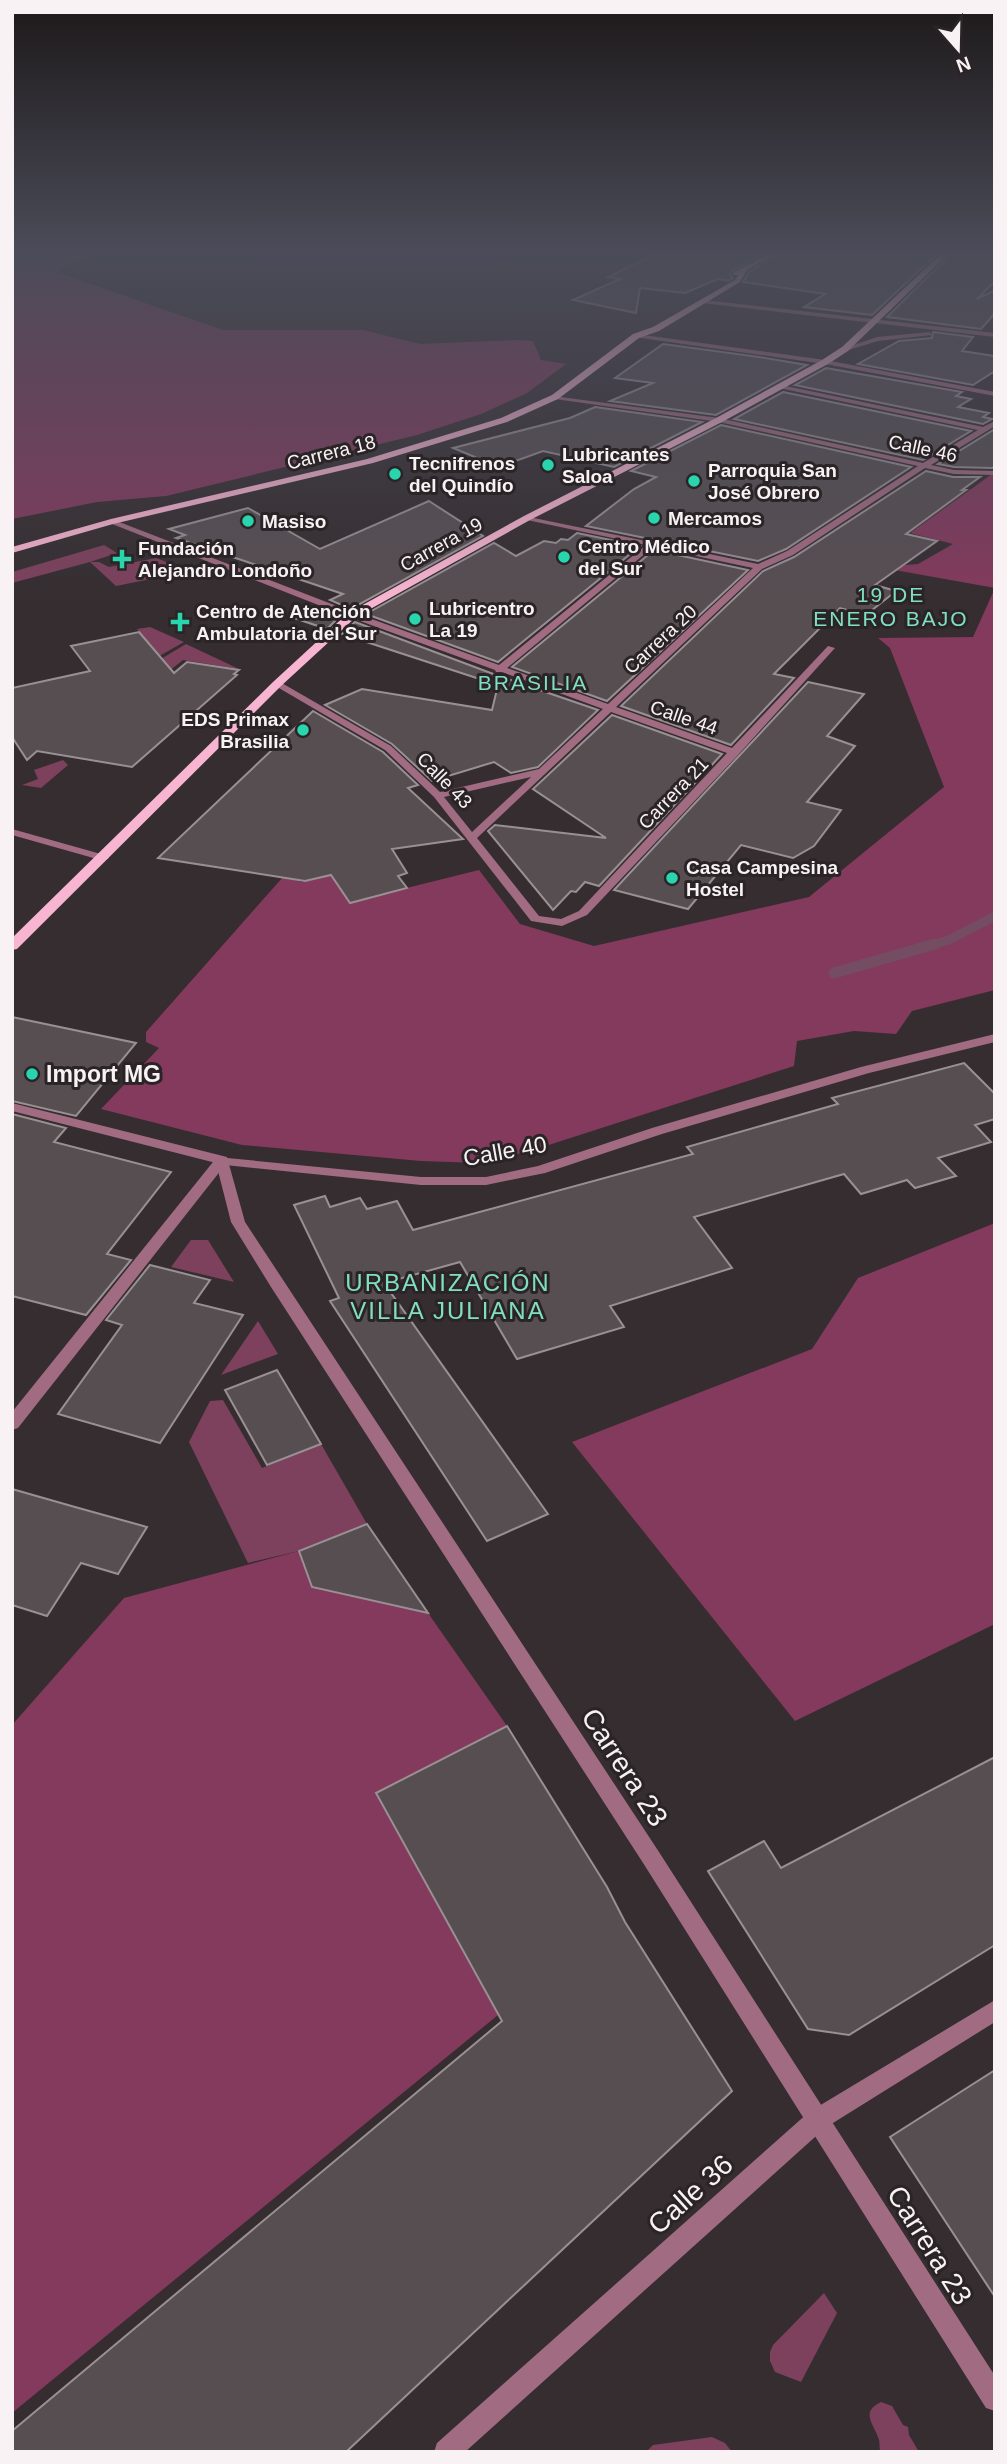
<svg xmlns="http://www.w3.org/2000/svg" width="1007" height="2464" viewBox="0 0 1007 2464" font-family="Helvetica,sans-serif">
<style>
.green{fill:#7d415d}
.forest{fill:#833a5d}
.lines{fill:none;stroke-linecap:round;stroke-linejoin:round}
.stream-far1{stroke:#744d62;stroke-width:9}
.stream{stroke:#744d62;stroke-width:11}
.building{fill:#574e52;stroke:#999093;stroke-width:2}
.minor{fill:#a16b82;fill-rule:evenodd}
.tertiary{fill:#a16b82;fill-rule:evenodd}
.primary{fill:#f8b5d1;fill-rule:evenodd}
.poi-dot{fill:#28d5ad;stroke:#2b2427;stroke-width:2.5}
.labels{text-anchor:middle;stroke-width:6;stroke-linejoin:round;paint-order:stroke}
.far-street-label{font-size:19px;fill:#f8f2f4;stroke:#2b2427}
.far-poi-label{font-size:19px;font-weight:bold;fill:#f8f2f4;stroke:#2b2427;text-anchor:start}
.far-neighbourhood-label{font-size:21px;letter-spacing:2px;fill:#80dfc2;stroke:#2b2427}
.poi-label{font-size:23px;font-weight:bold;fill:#f8f2f4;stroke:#2b2427;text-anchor:start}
.street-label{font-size:23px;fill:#f8f2f4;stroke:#2b2427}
.neighbourhood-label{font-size:24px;letter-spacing:2px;fill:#80dfc2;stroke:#2b2427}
.near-street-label{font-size:28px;fill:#f8f2f4;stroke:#2b2427}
</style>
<rect width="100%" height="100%" fill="#352d30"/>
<g class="green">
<path d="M 104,545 L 117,553 L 90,562 L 99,562 L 109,567 L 156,558 L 191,571 L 116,586 L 90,562 L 12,583 L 12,572 Z"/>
<path d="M 150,627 L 184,642 L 140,667 L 158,655 L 137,629 Z"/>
<path d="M 186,644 L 239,669 L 183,660 L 164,675 L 144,669 Z"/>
<path d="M 63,760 L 68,765 L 41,788 L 22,785 L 38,779 L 34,770 Z"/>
<path d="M 191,1240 L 208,1240 L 234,1282 L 171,1267 Z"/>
<path d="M 258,1321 L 278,1354 L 221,1375 Z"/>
<path d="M 223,1400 L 262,1468 L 321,1444 L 367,1524 L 299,1551 L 248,1563 L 189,1442 L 210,1401 Z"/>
<path d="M 824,2293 L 837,2313 L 801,2382 L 775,2372 L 770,2361 L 770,2352 L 773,2345 Z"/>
<path d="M 881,2402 L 892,2406 L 903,2425 L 908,2427 L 909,2435 L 919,2452 L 880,2450 C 879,2447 880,2443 879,2440 C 875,2425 859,2412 881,2402 Z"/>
<path d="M 712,2437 L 725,2443 L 732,2452 L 646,2452 L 653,2445 Z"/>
</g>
<g class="forest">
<path d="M 12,254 L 90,254 L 56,272 L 223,330 L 363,330 L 420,344 L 519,340 L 533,341 L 541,360 L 566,364 L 527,393 L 481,414 L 417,435 L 166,496 L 97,502 L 12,519 Z"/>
<path d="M 992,474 L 995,474 L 995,990 L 912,1011 L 896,1034 L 854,1031 L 797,1041 L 794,1066 L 530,1151 L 479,1163 L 421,1161 L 242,1145 L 101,1109 L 159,1048 L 146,1042 L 146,1032 L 283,877 L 302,882 L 331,875 L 350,902 L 479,870 L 520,924 L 594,946 L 809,897 L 944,787 L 890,648 L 878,638 L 973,637 L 995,588 L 878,567 L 918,564 L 953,544 L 910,533 Z"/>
<path d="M 995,1223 L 995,1624 L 795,1721 L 572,1442 L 812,1349 L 858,1278 Z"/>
<path d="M 299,1551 L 312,1587 L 428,1613 L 507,1726 L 376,1793 L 498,2015 L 12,2413 L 12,1725 L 124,1598 Z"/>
</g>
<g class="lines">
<path class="stream-far1" d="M 929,946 L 949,940 L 995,916"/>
<path class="stream" d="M 834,973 L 935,944"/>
</g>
<g class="building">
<path d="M 655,254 L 763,254 L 732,271 L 730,275 L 733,278 L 729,281 L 718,279 L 685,293 L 640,288 L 636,313 L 573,300 L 620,279 L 608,277 Z"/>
<path d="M 777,254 L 937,254 L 872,315 L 804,307 L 825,294 L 743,282 L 749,272 Z"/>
<path d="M 951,254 L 995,254 L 995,281 L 977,299 L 995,290 L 995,313 L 981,329 L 887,317 Z"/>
<path d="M 933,332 L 973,337 L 962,351 L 995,356 L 995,371 L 973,385 L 858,364 L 899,341 L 932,338 Z"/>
<path d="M 663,344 L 759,357 L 807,365 L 716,415 L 610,401 L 653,383 L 615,378 Z"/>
<path d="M 826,368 L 962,392 L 956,396 L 971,399 L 958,407 L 989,413 L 983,417 L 992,419 L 983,424 L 795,385 Z"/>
<path d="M 783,392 L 971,431 L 923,460 L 734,419 Z"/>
<path d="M 595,407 L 702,422 L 614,467 L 543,451 L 499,467 L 453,448 L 570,418 Z"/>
<path d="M 721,425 L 911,467 L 786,549 L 758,561 L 586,526 L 634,489 L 656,477 L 631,471 Z"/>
<path d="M 995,429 L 995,466 L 992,468 L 954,467 L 938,464 Z"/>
<path d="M 926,471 L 953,477 L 980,477 L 962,490 L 966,490 L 906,534 L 937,541 L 875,585 L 896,591 L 866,615 L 840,608 L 774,674 L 794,678 L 731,745 L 621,706 L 763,571 L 794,557 Z"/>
<path d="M 429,501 L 483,536 L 351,609 L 330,600 L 343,594 L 176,538 L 185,535 L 169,529 L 248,508 L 320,549 Z"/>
<path d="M 577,533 L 640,546 L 498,662 L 366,614 L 494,543 L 516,556 L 544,541 L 556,543 L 561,539 L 568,540 Z"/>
<path d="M 654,550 L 748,570 L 607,701 L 512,667 Z"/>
<path d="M 316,607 L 340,616 L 327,629 L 294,618 Z"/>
<path d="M 355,622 L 496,675 L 598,710 L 538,767 L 511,773 L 494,762 L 432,781 L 392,744 L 325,705 L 362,689 L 492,710 L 498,685 L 342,634 Z"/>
<path d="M 139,632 L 174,673 L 187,662 L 239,670 L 234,674 L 237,675 L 132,767 L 37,751 L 27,760 L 12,737 L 12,688 L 90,671 L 71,646 Z"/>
<path d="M 808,682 L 864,694 L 827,736 L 855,746 L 807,802 L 841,810 L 814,846 L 793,858 L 741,845 L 688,909 L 614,890 Z"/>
<path d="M 313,711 L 383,752 L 418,785 L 408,788 L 463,839 L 392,849 L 407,873 L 398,876 L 407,888 L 350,903 L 331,875 L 305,881 L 158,858 Z"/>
<path d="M 612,715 L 722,754 L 599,886 L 585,882 L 576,892 L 571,891 L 553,910 L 488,831 L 495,825 L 606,838 L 533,789 Z"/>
<path d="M 12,1017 L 136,1043 L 76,1116 L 12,1101 Z"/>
<path d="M 964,1063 L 995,1094 L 995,1119 L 975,1125 L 991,1142 L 938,1158 L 956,1176 L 915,1188 L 907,1180 L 861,1194 L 844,1174 L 694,1217 L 732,1268 L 610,1306 L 624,1327 L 517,1359 L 460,1262 L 384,1283 L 548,1514 L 487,1541 L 330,1301 L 339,1298 L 294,1205 L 325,1196 L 330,1207 L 360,1198 L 367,1209 L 397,1201 L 413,1230 L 693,1154 L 687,1147 L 838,1104 L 832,1098 Z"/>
<path d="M 12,1114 L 66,1128 L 54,1142 L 171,1172 L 107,1254 L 131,1260 L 86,1315 L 12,1296 Z"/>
<path d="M 150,1265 L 210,1280 L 194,1303 L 243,1315 L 160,1443 L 58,1414 L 122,1325 L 106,1320 Z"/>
<path d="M 277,1370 L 321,1444 L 267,1465 L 225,1390 Z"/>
<path d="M 12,1489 L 75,1507 L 147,1527 L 118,1574 L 81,1563 L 47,1616 L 12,1605 Z"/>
<path d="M 367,1524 L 428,1613 L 312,1587 L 299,1551 Z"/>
<path d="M 507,1726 L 607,1887 L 625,1922 L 732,2091 L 346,2452 L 12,2452 L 12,2431 L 502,2021 L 376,1793 Z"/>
<path d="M 995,1757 L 995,1945 L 849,2035 L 808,2029 L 708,1871 L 764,1841 L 781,1868 Z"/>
<path d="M 995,2070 L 995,2297 L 890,2137 Z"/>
</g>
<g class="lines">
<g class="minor">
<path d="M 636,334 L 825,360 L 995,392 L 995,396 L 825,364 L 634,337 Z"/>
<path d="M 781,385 L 983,427 L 995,421 L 995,426 L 987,431 L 931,465 L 954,470 L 995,471 L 995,475 L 954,474 L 925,468 L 793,555 L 762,569 L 616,707 L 732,748 L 828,646 L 835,648 L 738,755 L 587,915 L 562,926 L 531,921 L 434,797 L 385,750 L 272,684 L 280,682 L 391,746 L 440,792 L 539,769 L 603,709 L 502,672 L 496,672 L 495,670 L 349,617 L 107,522 L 114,520 L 355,613 L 499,665 L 646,545 L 527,520 L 524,520 L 524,516 L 758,564 L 787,551 L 918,466 L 719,422 L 555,399 L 553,396 L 719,418 L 923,463 L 978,430 L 779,388 ZM 653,547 L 753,568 L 608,704 L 507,668 ZM 611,712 L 727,753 L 579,911 L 561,919 L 539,916 L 477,838 ZM 531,777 L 472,832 L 444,797 Z"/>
<path d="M 12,829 L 108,856 L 109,858 L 104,861 L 12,835 Z"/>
<path d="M 995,1034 L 995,1042 L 869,1073 L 662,1134 L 545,1173 L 486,1185 L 421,1185 L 225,1165 L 18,1428 L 12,1430 L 12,1412 L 217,1157 L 421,1177 L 486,1177 L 538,1166 L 652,1128 L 861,1067 Z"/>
<path d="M 995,2000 L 995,2022 L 825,2128 L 465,2452 L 434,2452 L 437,2443 L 809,2112 Z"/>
</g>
<g class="tertiary">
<path d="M 704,300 L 995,333 L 995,337 L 702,303 Z"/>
<path d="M 930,332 L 932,335 L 878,341 L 845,351 L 842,349 L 877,337 Z"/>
<path d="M 12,1103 L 227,1157 L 245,1222 L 659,1852 L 995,2376 L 995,2411 L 986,2408 L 645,1866 L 271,1287 L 231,1222 L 216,1163 L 12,1111 Z"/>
</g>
<g class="primary">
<path d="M 768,254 L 775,254 L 747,270 L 740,282 L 659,331 L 639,338 L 558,399 L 507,422 L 373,463 L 113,524 L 12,553 L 12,547 L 111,519 L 367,459 L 501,418 L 552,395 L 633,334 L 653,327 L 735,280 L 738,275 L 733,275 L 733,273 Z"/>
<path d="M 941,254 L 948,254 L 848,351 L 828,364 L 722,422 L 530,520 L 356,617 L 281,686 L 17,949 L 12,950 L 12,938 L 273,682 L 348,613 L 524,516 L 716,418 L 822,360 L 842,347 Z"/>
</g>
</g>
<linearGradient id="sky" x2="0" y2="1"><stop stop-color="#1d191a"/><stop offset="0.42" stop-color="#4b4c59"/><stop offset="1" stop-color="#4b4c59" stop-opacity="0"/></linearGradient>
<rect width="1007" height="599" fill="url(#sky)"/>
<g class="poi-dot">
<circle cx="548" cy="465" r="7"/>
<circle cx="395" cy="474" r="7"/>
<circle cx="694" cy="481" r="7"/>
<circle cx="654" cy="518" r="7"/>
<circle cx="248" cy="521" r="7"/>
<circle cx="564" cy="557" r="7"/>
<path d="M118.5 548.5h7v7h7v7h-7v7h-7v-7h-7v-7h7z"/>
<circle cx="415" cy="619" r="7"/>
<path d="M176.5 611.5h7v7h7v7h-7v7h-7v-7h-7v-7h7z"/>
<circle cx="303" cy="730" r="7"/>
<circle cx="672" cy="878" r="7"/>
<circle cx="32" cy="1074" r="7"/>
</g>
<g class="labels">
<g class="far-street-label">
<text transform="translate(923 448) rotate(12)" y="7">Calle 46</text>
<text transform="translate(331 452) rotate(-14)" y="7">Carrera 18</text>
<text transform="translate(441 544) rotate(-29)" y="7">Carrera 19</text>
<text transform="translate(660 639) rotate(-43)" y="7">Carrera 20</text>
<text transform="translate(684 717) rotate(19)" y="7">Calle 44</text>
<text transform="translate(445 780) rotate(46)" y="7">Calle 43</text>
<text transform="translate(673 793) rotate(-46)" y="7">Carrera 21</text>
</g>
<g class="far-poi-label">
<text x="562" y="461">Lubricantes<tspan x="562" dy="22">Saloa</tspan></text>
<text x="409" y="470">Tecnifrenos<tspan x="409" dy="22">del Quindío</tspan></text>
<text x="708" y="477">Parroquia San<tspan x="708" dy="22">José Obrero</tspan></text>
<text x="668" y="525">Mercamos</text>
<text x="262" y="528">Masiso</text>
<text x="578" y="553">Centro Médico<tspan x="578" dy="22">del Sur</tspan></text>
<text x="138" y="555">Fundación<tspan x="138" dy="22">Alejandro Londoño</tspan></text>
<text x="429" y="615">Lubricentro<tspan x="429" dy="22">La 19</tspan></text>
<text x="196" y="618">Centro de Atención<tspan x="196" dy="22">Ambulatoria del Sur</tspan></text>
<text x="289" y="726" text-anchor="end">EDS Primax<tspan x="289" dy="22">Brasilia</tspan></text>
<text x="686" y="874">Casa Campesina<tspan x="686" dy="22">Hostel</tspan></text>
</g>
<g class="far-neighbourhood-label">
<text x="891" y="602">19 DE<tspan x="891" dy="24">ENERO BAJO</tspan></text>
<text x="533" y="690">BRASILIA</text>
</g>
<g class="poi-label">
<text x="46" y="1082">Import MG</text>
</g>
<g class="street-label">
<text transform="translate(505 1151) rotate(-10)" y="8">Calle 40</text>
</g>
<g class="neighbourhood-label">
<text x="448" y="1291">URBANIZACIÓN<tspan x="448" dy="28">VILLA JULIANA</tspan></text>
</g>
<g class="near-street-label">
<text transform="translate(625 1767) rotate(57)" y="10">Carrera 23</text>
<text transform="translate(690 2194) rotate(-42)" y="10">Calle 36</text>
<text transform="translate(930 2245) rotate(58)" y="10">Carrera 23</text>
</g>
</g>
<rect width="1007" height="2464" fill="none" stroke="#f8f2f4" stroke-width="28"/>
<g transform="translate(958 49) rotate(160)" stroke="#2b2427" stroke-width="5" paint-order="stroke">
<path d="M0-5L12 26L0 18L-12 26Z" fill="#f8f2f4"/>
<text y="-10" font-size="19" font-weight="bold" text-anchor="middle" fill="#f8f2f4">N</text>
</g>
</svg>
